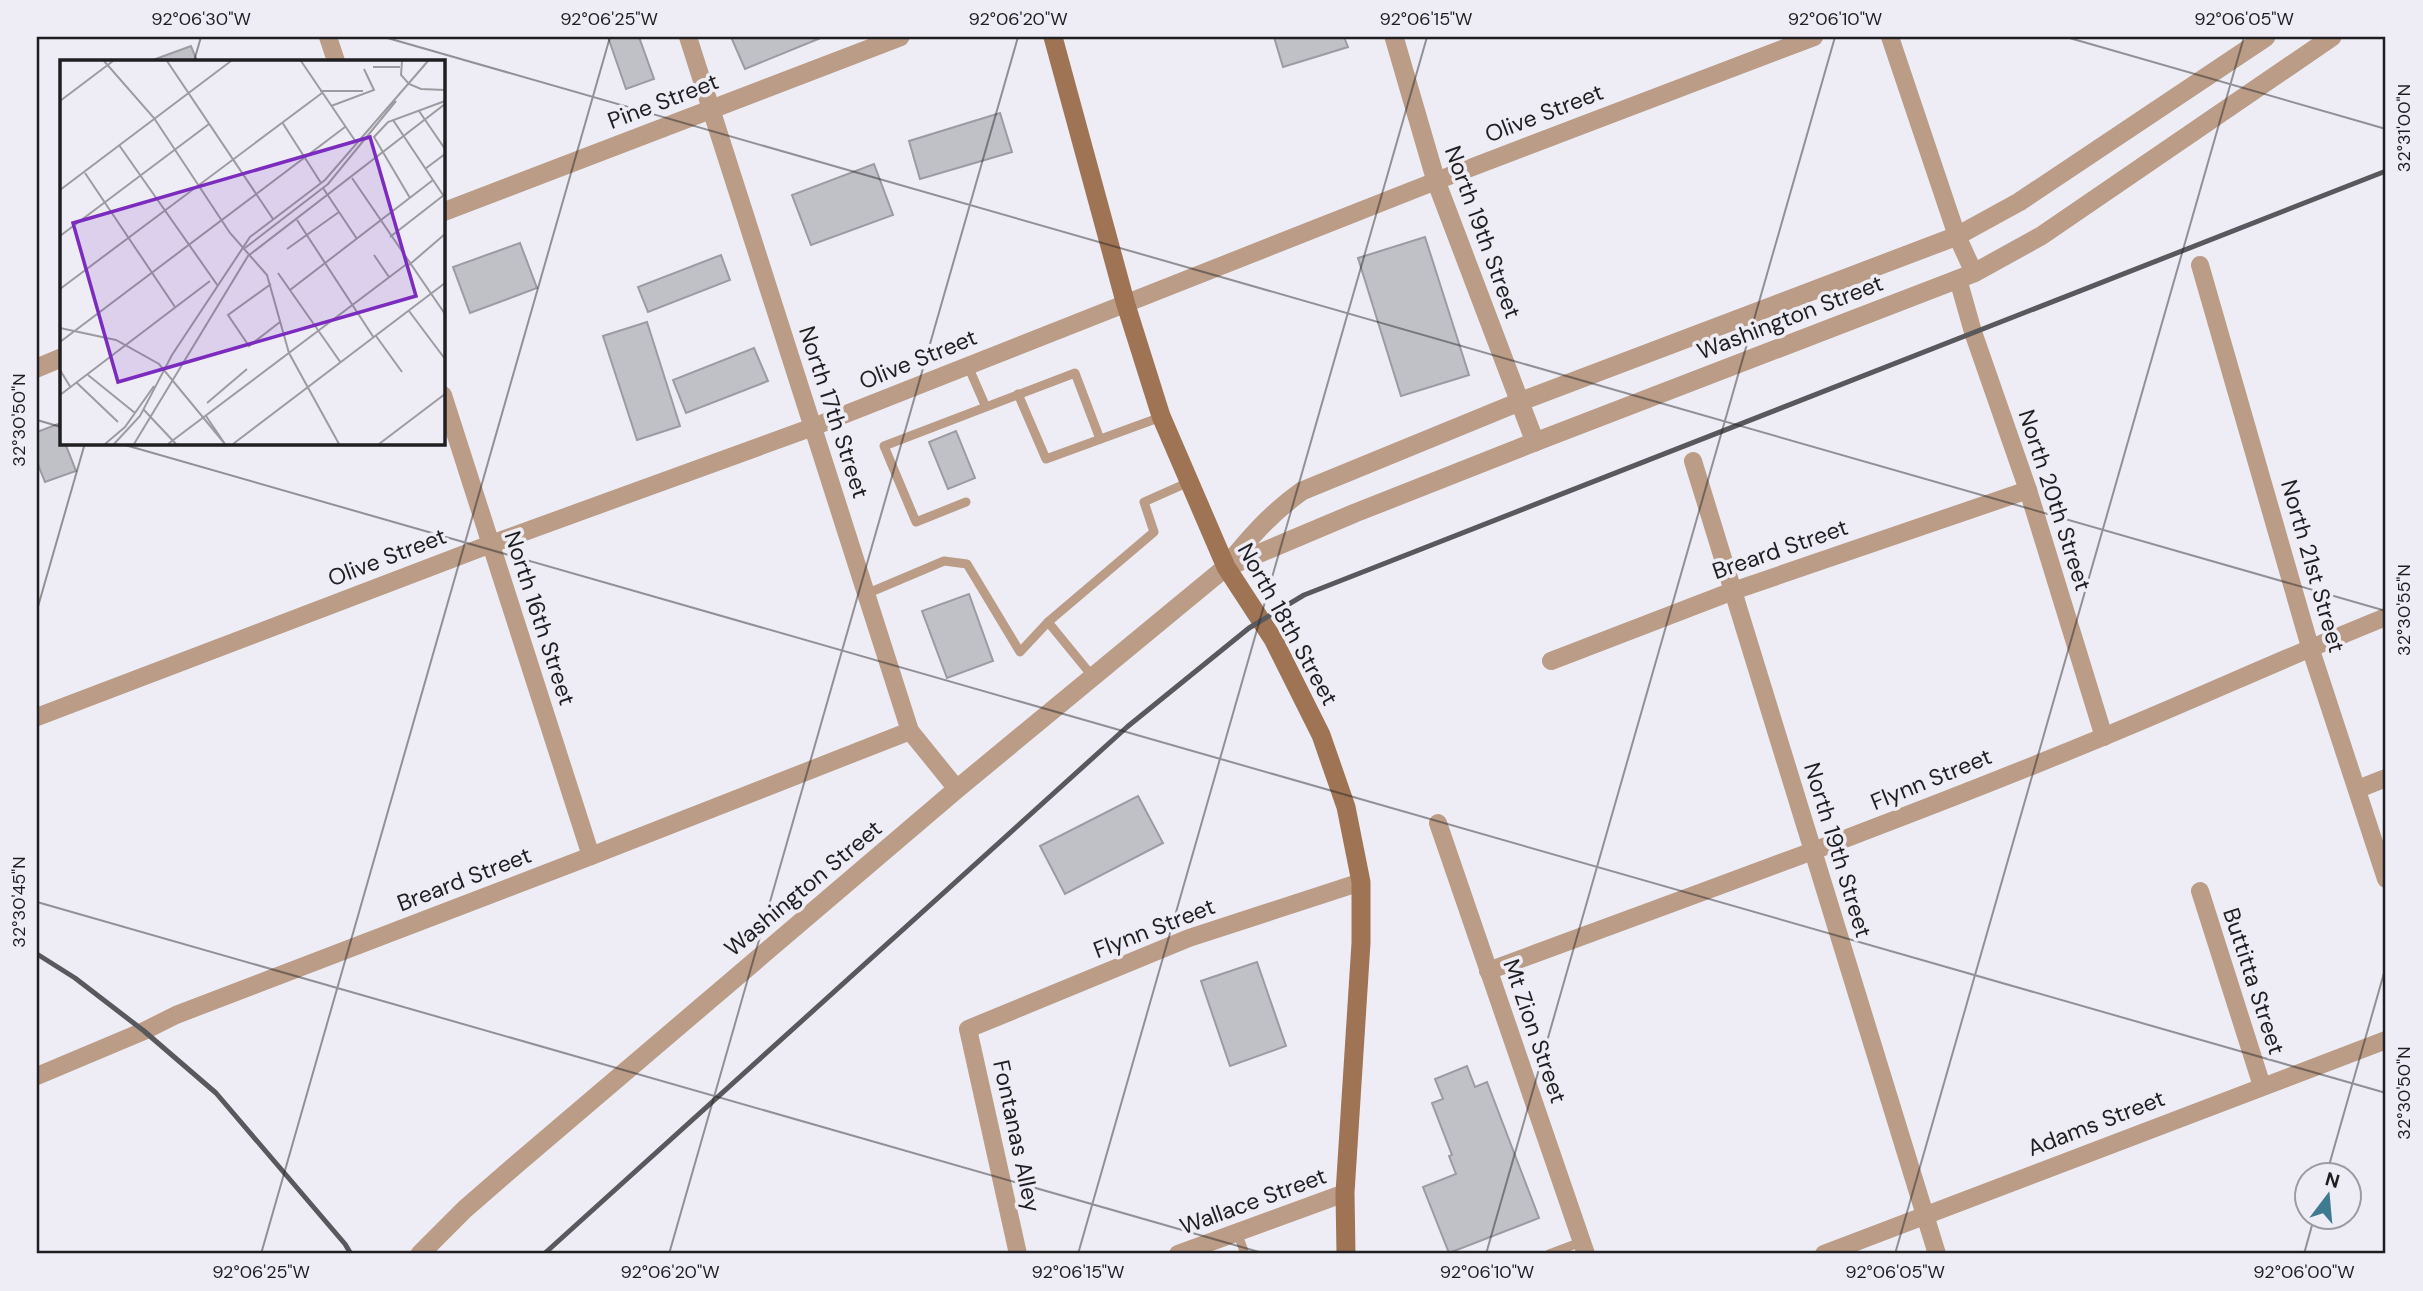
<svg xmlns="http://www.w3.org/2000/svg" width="2423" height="1291" viewBox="0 0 2423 1291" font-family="'DM Sans',sans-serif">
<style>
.building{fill:#c0c0c7;stroke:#9b9ba1;stroke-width:2}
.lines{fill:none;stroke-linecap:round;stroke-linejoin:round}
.service{stroke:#ba9c87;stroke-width:9}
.minor{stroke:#ba9c87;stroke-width:18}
.tertiary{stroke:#ba9c87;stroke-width:19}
.secondary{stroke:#9f7454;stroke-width:19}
.rail{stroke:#59595d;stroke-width:5}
.ticks{fill:none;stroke:#1f1f21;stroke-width:2;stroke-opacity:0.45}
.labels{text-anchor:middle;stroke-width:7;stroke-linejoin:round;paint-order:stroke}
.street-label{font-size:23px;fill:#1f1f21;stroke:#eeedf5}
.inset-road{fill:none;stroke:#9b9ba0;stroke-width:2}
.view{fill:#7b2cbf;fill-opacity:0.15;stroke:#7b2cbf;stroke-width:3.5}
.inset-edge{fill:none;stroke:#1f1f21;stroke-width:3.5}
.neatline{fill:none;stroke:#1f1f21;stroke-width:2.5}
.ticks-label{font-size:18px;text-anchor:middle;fill:#1f1f21}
</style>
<rect width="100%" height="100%" fill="#eeedf5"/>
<g class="building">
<path d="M 608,37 L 639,37 L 654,79 L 626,89 Z"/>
<path d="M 731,37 L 823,37 L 745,69 Z"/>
<path d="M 1274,37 L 1344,37 L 1348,47 L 1283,67 Z"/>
<path d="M 191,46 L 197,61 L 150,61 Z"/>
<path d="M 1000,113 L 1012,152 L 920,179 L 909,141 Z"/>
<path d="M 874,164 L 893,215 L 811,245 L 792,195 Z"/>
<path d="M 1425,237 L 1469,375 L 1401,396 L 1358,258 Z"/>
<path d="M 520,243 L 537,288 L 470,313 L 453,267 Z"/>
<path d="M 721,255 L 730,280 L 648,312 L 638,287 Z"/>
<path d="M 647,322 L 680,426 L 637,440 L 603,336 Z"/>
<path d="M 754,348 L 768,381 L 686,413 L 673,380 Z"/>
<path d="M 58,424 L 61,433 L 61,443 L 65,443 L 76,471 L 45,482 L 37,462 L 37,432 Z"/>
<path d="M 956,431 L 975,478 L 948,489 L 929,442 Z"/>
<path d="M 969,594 L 993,661 L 947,678 L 922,611 Z"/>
<path d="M 1138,796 L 1163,843 L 1065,894 L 1040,846 Z"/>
<path d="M 1257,962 L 1286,1046 L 1230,1066 L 1201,981 Z"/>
<path d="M 1467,1066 L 1475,1087 L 1487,1082 L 1539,1218 L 1449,1253 L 1423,1187 L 1456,1174 L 1449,1156 L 1452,1155 L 1432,1103 L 1443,1099 L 1435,1079 Z"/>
</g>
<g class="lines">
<g class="service">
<path d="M 968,366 L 985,405"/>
<path d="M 1018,394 L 1046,459 L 1161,417"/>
<path d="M 966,502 L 916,522 L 884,446 L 1075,373 L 1100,439"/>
<path d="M 866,594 L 944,561 L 967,564 L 1020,652 L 1048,622"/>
<path d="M 1093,677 L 1048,622 L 1154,532 L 1144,502 L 1189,482"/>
<path d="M 1237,1232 L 1245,1254"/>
<path d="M 1549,1254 L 1581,1242"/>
</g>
<g class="minor">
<path d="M 328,37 L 336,61"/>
<path d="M 688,37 L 910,731 L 957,789"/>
<path d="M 1890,37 L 1957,236 L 1974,273"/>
<path d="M 2200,265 L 2310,647 L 2386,879"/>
<path d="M 1958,279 L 1973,332 L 2028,490 L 2104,737"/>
<path d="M 443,395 L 591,856"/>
<path d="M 1693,461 L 1937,1254"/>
<path d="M 1551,661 L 1733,591 L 2028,490"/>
<path d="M 37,717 L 491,544 L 813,427 L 1436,181 L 1814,37"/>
<path d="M 2358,789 L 2386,778"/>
<path d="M 1438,823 L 1586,1254"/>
<path d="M 2200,891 L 2262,1086"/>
<path d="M 1488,971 C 1694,895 1900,821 2103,737 C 2198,698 2291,655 2386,617"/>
<path d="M 37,1076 L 144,1031 L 176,1015 L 591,856 L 910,731"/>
<path d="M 1018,1254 L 968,1029 L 1189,938 L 1361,882"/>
<path d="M 1178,1254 L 1345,1193"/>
<path d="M 1824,1254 L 2386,1040"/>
</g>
<g class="tertiary">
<path d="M 1394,37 L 1436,181 L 1535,442"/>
<path d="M 443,212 L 900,37"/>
<path d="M 37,368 L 61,358"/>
<path d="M 1227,567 L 1355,513 L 1535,442 L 1974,273 L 2041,236 L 2332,37"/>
<path d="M 420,1254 L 465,1209 L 518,1163 L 957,789 L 1226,567 C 1249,538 1271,513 1302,491 L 1519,402 L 1957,236 L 2019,202 L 2266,37"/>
</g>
<path class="secondary" d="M 1053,37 L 1126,305 L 1161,416 L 1226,567 L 1273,639 L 1321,735 L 1346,807 L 1361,882 L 1361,943 L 1345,1193 L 1346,1254"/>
<g class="rail">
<path d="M 37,954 L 75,978 L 144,1031 L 216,1093 L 345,1244 L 351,1254"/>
<path d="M 544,1254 L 1127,727 L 1249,628 L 1304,595 L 2386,171"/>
</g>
</g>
<path class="ticks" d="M 384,37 L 2386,611M 2066,37 L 2386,129M 194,61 L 201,37M 37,420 L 61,427M 118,443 L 2386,1093M 37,610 L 85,443M 37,902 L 1266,1254M 2326,1176 L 2386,966M 261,1254 L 610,37M 669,1254 L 1018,37M 1078,1254 L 1427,37M 1486,1254 L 1835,37M 1895,1254 L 2244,37M 2304,1254 L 2314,1218"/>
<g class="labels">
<g class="street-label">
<text transform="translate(663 101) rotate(-21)" y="8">Pine Street</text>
<text transform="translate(1544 113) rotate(-21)" y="8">Olive Street</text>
<text transform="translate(1483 232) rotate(70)" y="8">North 19th Street</text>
<text transform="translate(1790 317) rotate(-21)" y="8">Washington Street</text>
<text transform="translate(918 359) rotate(-22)" y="8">Olive Street</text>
<text transform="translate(834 412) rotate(72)" y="8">North 17th Street</text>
<text transform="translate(2055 500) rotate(72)" y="8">North 20th Street</text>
<text transform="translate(1780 549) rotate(-19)" y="8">Breard Street</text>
<text transform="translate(387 557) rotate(-21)" y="8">Olive Street</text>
<text transform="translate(2313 566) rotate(74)" y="8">North 21st Street</text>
<text transform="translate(540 618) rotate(72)" y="8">North 16th Street</text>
<text transform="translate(1288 624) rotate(61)" y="8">North 18th Street</text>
<text transform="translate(1931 779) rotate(-22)" y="8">Flynn Street</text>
<text transform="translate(1838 850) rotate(73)" y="8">North 19th Street</text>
<text transform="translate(464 879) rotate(-21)" y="8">Breard Street</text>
<text transform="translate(803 888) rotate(-40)" y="8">Washington Street</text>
<text transform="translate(1154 928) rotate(-21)" y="8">Flynn Street</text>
<text transform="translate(2254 981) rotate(72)" y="8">Buttitta Street</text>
<text transform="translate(1535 1031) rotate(71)" y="8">Mt Zion Street</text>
<text transform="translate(2096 1123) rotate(-21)" y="8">Adams Street</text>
<text transform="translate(1017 1136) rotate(78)" y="8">Fontanas Alley</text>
<text transform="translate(1253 1201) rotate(-20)" y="8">Wallace Street</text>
</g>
</g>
<g transform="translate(60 60)">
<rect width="385" height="385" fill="#eeedf5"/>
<path class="inset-road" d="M 44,1 L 94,58 L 170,173 L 207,215 L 229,293 L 279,384M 107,1 L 213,159M 241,1 L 296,82M 342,1 L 341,15 L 349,24 L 361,29 L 385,30M 313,7 L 340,7M 260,31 L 303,31M 0,41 L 53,1M 271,46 L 314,30 L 304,9M 359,51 L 385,89M 333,60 L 383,135M 222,62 L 261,123M 59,85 L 158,226M 365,109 L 385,94M 25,113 L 115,247M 292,118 L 385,254M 263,128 L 297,179M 0,130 L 171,1M 350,138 L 314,77 L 328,62 L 385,41M 237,160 L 314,278M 0,176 L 149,64M 330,177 L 384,135M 185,188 L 268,124 L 336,41M 227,189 L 279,152M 314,195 L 329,217M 349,205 L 385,174M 218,213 L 281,303M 211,224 L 168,255 L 189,286 L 220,262M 0,229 L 262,33M 230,230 L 373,120M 349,251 L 385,299M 0,268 L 56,280 L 99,304 L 165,384M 316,276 L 342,312M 0,282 L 285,67M 0,310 L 11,328M 28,315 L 75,353M 17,323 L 58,362M 0,335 L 150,221M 147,343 L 187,309M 84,350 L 116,384M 146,356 L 165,384M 45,384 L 65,367 L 94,326M 54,384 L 80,356 L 112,295 L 190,177 L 265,120 L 368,1M 74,384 L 188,196 L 385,44M 108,384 L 348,203M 173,384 L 385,223M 319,384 L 385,334"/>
<path class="view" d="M 310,77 L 356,236 L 58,322 L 13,163 Z"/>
<rect width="385" height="385" class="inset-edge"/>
</g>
<rect width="2423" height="1291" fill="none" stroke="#eeedf5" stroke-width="77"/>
<g transform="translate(2328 1196) rotate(16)"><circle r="33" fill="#eeedf5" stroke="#9b9ba0" stroke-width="2"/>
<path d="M0-5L12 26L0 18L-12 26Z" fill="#3e7b91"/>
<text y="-10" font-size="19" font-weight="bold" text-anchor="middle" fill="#1f1f21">N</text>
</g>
<rect x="38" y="38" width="2346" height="1214" class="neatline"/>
<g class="ticks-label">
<text x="201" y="25">92°06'30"W</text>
<text x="609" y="25">92°06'25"W</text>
<text x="1018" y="25">92°06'20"W</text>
<text x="1426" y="25">92°06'15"W</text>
<text x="1835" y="25">92°06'10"W</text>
<text x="2244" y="25">92°06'05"W</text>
<text transform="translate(2404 128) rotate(-90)" y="6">32°31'00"N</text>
<text transform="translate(19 420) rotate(-90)" y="6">32°30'50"N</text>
<text transform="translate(2404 610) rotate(-90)" y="6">32°30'55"N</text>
<text transform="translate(19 902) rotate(-90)" y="6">32°30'45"N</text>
<text transform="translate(2404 1093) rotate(-90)" y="6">32°30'50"N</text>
<text x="261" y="1278">92°06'25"W</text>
<text x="670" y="1278">92°06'20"W</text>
<text x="1078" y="1278">92°06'15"W</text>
<text x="1487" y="1278">92°06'10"W</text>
<text x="1895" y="1278">92°06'05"W</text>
<text x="2304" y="1278">92°06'00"W</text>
</g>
</svg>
